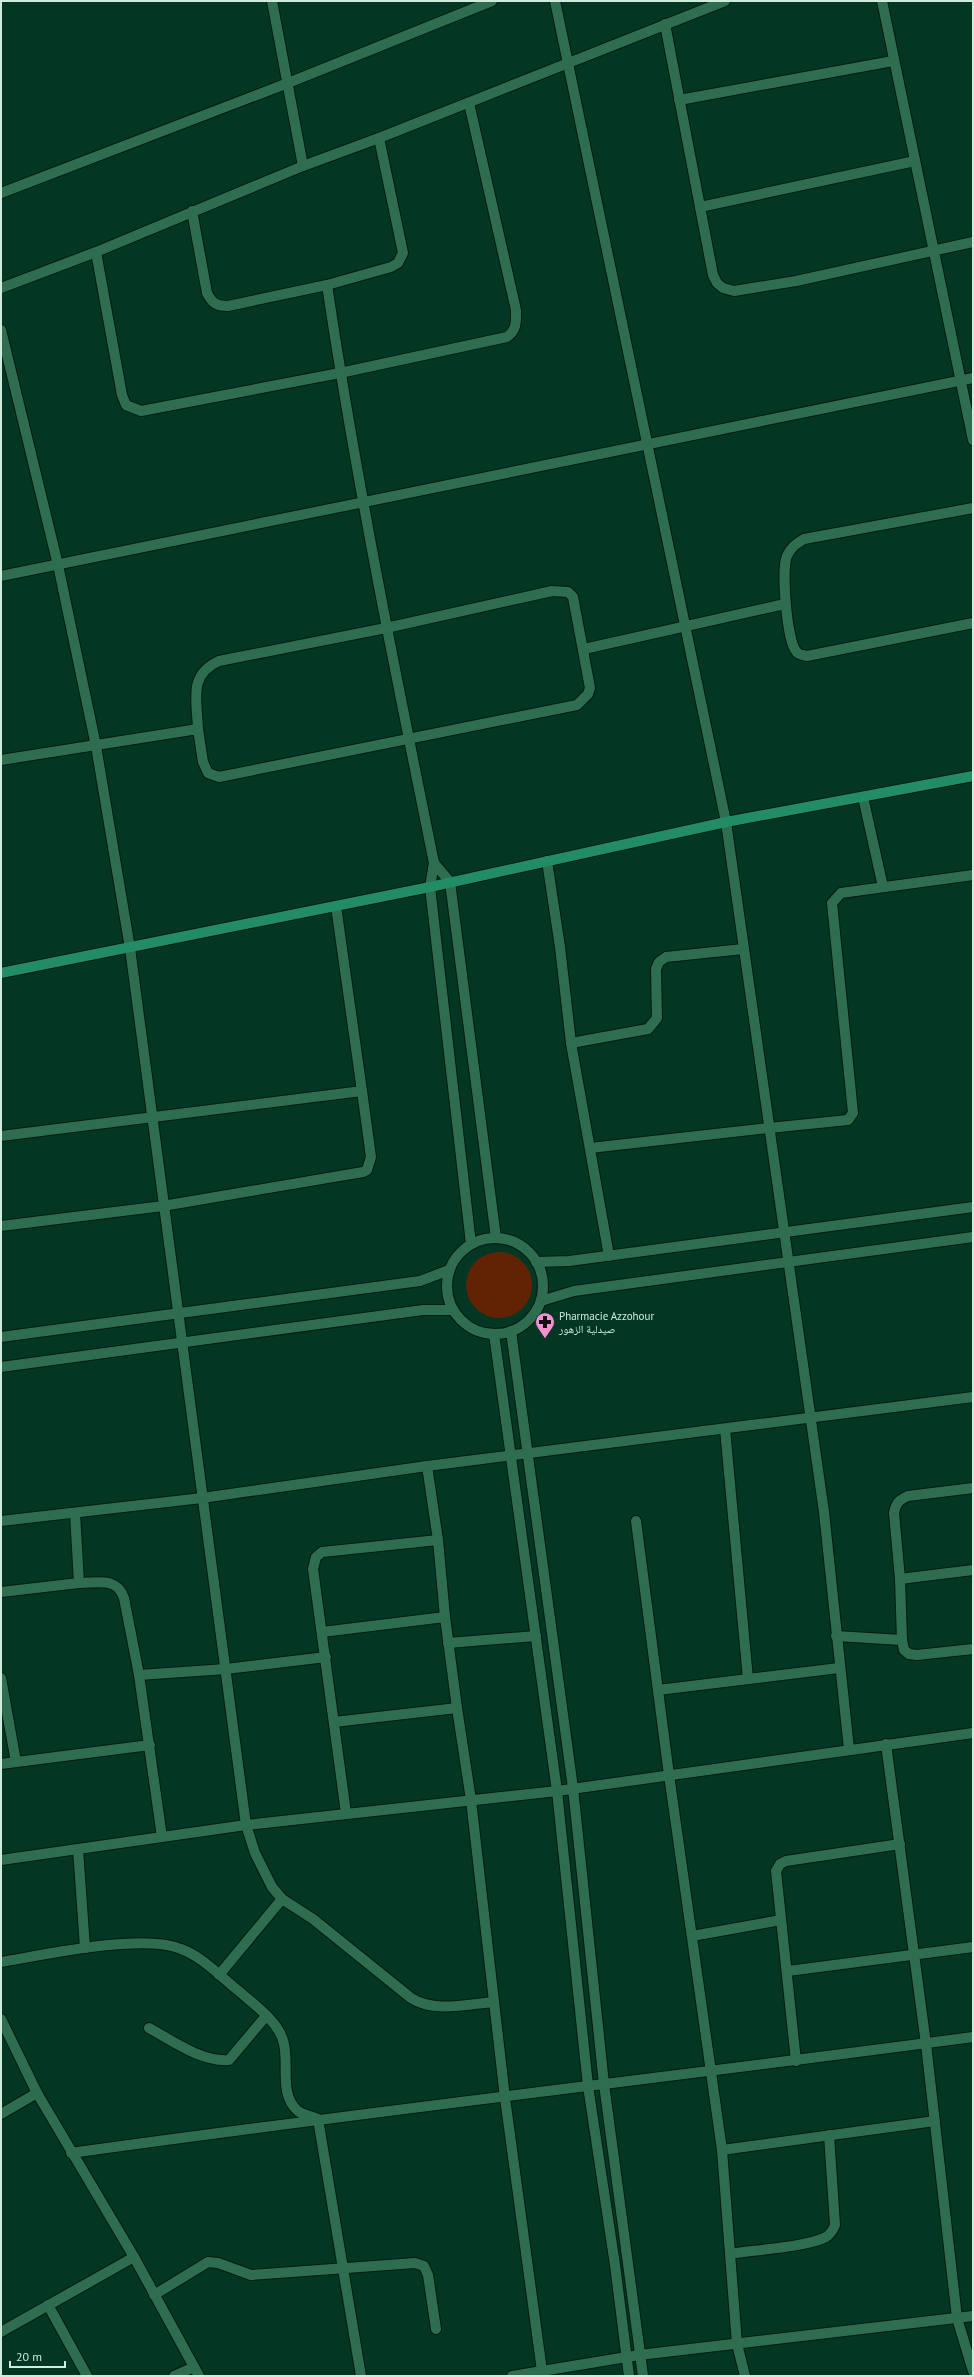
<svg xmlns="http://www.w3.org/2000/svg" width="974" height="2377" viewBox="0 0 974 2377" font-family="'PT Sans','Noto Naskh Arabic',sans-serif">
<style>
.green{fill:#622304}
.lines{fill:none;stroke-linecap:round;stroke-linejoin:round}
.service-casing{stroke:#001c0f;stroke-width:12}
.minor-casing{stroke:#001c0f;stroke-width:12}
.secondary-casing{stroke:#001c0f;stroke-width:12}
.service{stroke:#2f6d51;stroke-width:10}
.minor{stroke:#2f6d51;stroke-width:10}
.secondary{stroke:#218c65;stroke-width:10}
.labels{text-anchor:middle;stroke-width:4;stroke-linejoin:round;paint-order:stroke}
.poi-label{font-size:11px;fill:#cdecdc;stroke:#033723;text-anchor:start}
</style>
<rect width="100%" height="100%" fill="#033723"/>
<circle class="green" cx="499" cy="1285" r="33"/>
<g class="lines">
<g class="service-casing">
<g id="service">
<path d="M 863,797 L 883,887"/>
<path d="M 571,1043 L 648,1029 L 657,1018 L 656,969 L 659,962 L 666,957 L 743,949"/>
<path d="M 769,1128 L 848,1120 L 853,1113 L 832,903 L 841,893 L 973,875"/>
<path d="M 149,2028 C 173,2041 201,2062 229,2060 L 266,2016"/>
</g>
</g>
<g class="minor-casing">
<g id="minor">
<path d="M 272,1 L 303,166"/>
<path d="M 555,1 L 726,822 L 824,1512 L 849,1749"/>
<path d="M 882,1 L 973,440"/>
<path d="M 665,24 L 713,275 L 717,283 L 723,288 L 734,291 L 796,281 L 973,242"/>
<path d="M 679,100 L 893,61"/>
<path d="M 1,193 L 288,83 L 492,1"/>
<path d="M 700,207 L 915,161"/>
<path d="M 192,211 L 207,293 C 212,303 216,306 228,306 L 327,285 L 391,267 L 398,263 L 403,253 L 379,138"/>
<path d="M 96,252 L 122,395 L 126,405 L 141,411 L 340,373 L 507,337 C 517,330 516,322 516,310 L 469,103"/>
<path d="M 327,285 C 356,479 395,671 434,863 L 430,887 L 471,1244"/>
<path d="M 1,288 L 96,252 L 303,166 L 379,138 L 725,1"/>
<path d="M 1,330 L 58,565 L 96,746 L 130,948 L 246,1825 L 255,1853 L 272,1887 L 282,1899 L 313,1919 L 411,1998 C 434,2013 468,2004 494,2002"/>
<path d="M 973,508 L 804,539 C 796,544 791,547 787,556 C 781,569 787,641 796,651 C 798,655 803,655 807,656 L 973,623"/>
<path d="M 1,576 L 973,378"/>
<path d="M 584,649 L 785,604"/>
<path d="M 1,760 L 198,729 L 203,762 L 208,773 L 219,777 L 577,705 L 588,694 L 590,688 L 573,597 L 568,592 L 552,591 L 386,628 L 219,661 C 188,675 197,700 198,729"/>
<path d="M 547,861 L 560,947 L 571,1043 L 609,1256"/>
<path d="M 434,863 L 450,882 L 496,1238"/>
<path d="M 1,1136 L 362,1091 L 336,906"/>
<path d="M 590,1148 L 769,1128"/>
<path d="M 1,1226 L 163,1206 L 363,1172 L 367,1170 L 371,1157 L 362,1091"/>
<circle cx="495" cy="1286" r="48"/>
<path d="M 536,1262 L 569,1261 L 973,1207"/>
<path d="M 541,1301 L 574,1291 L 973,1237"/>
<path d="M 511,1331 L 573,1788 L 604,2084 L 643,2376"/>
<path d="M 494,1334 L 557,1791 L 588,2086 L 615,2265 L 629,2376"/>
<path d="M 1,1337 L 420,1281 L 449,1270"/>
<path d="M 1,1367 L 423,1310 L 453,1310"/>
<path d="M 725,1429 L 748,1679"/>
<path d="M 427,1466 L 438,1540 L 445,1617 L 457,1708 L 471,1800 L 505,2098 L 542,2371"/>
<path d="M 973,1488 L 908,1496 C 899,1500 896,1503 894,1513 L 900,1579 L 902,1640 L 904,1650 L 909,1654 L 917,1655 L 973,1649"/>
<path d="M 75,1513 L 79,1583 C 98,1583 117,1577 124,1598 L 139,1675 L 162,1837"/>
<path d="M 1,1521 L 202,1498 L 427,1466 L 973,1397"/>
<path d="M 636,1521 L 669,1775 L 722,2150 L 737,2344 L 745,2376"/>
<path d="M 900,1579 L 973,1570"/>
<path d="M 1,1592 L 79,1583"/>
<path d="M 322,1632 L 445,1617"/>
<path d="M 836,1636 L 902,1640"/>
<path d="M 448,1643 L 536,1636"/>
<path d="M 139,1675 L 226,1669 L 326,1657"/>
<path d="M 1,1678 L 16,1762"/>
<path d="M 658,1690 L 839,1668"/>
<path d="M 334,1722 L 457,1708"/>
<path d="M 886,1744 L 926,2044 L 957,2318 L 973,2371"/>
<path d="M 1,1764 L 150,1745"/>
<path d="M 346,1813 L 313,1569 L 316,1557 L 322,1552 L 438,1540"/>
<path d="M 78,1849 L 85,1948"/>
<path d="M 1,1860 L 246,1825 L 557,1791 L 973,1733"/>
<path d="M 692,1936 L 781,1920"/>
<path d="M 1,1962 C 44,1955 143,1933 181,1949 C 203,1957 222,1978 240,1992 C 256,2006 280,2023 284,2044 C 289,2066 279,2095 298,2111 C 303,2115 312,2116 318,2119 L 361,2376"/>
<path d="M 788,1971 L 973,1947"/>
<path d="M 219,1975 L 282,1899"/>
<path d="M 1,2019 L 37,2093 L 134,2257 L 199,2376"/>
<path d="M 796,2061 L 776,1871 L 780,1864 L 786,1861 L 900,1844"/>
<path d="M 1,2114 L 37,2093"/>
<path d="M 722,2150 L 935,2121"/>
<path d="M 71,2153 C 371,2111 672,2077 973,2037"/>
<path d="M 730,2254 C 753,2250 807,2247 826,2237 C 831,2234 833,2230 835,2225 L 829,2135"/>
<path d="M 154,2295 L 208,2262 L 218,2263 L 251,2275 L 415,2263 L 424,2266 L 428,2275 L 436,2329"/>
<path d="M 48,2305 L 87,2376"/>
<path d="M 1,2332 L 134,2257"/>
<path d="M 174,2376 L 194,2367"/>
<path d="M 512,2376 L 639,2355 L 973,2316"/>
</g>
</g>
<g class="secondary-casing">
<path id="secondary" d="M 1,973 L 430,887 L 726,822 L 973,776"/>
</g>
<use href="#service" class="service"/>
<use href="#minor" class="minor"/>
<use href="#secondary" class="secondary"/>
</g>
<defs>
<g id="pharmacy-pin" transform="scale(1)"><path d="M0 17L-7.5 6A9.5 9.5 0 1 1 7.5 6Z" fill="#f590d1" stroke="#033723"/><path d="M-2-6h4v4h4v4h-4v4h-4v-4h-4v-4h4Z" fill="#111"/></g>
</defs>
<g fill-rule="evenodd">
<use href="#pharmacy-pin" x="545" y="1322"/>
</g>
<g class="labels">
<g class="poi-label">
<text x="559" y="1320">Pharmacie Azzohour<tspan x="559" dy="13">صيدلية الزهور</tspan></text>
</g>
</g>
<rect width="974" height="2377" fill="none" stroke="#cdecdc" stroke-width="4"/>
<path d="M10 2361v6h55v-6" fill="none" stroke="#cdecdc" stroke-width="2"/>
<text x="16" y="2361" font-size="12" fill="#cdecdc" stroke="#033723" stroke-width="3" paint-order="stroke">20 m</text>
</svg>
